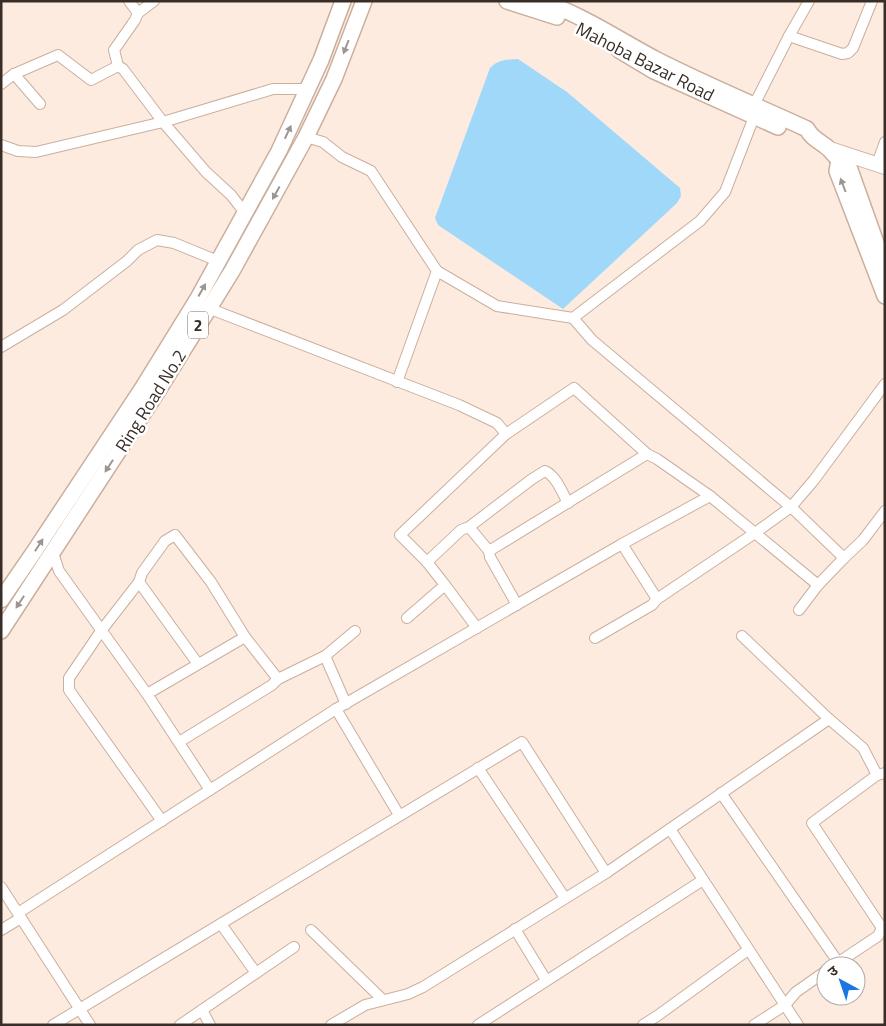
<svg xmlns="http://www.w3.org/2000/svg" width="886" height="1026" viewBox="0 0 886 1026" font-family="'Titillium Web','Noto Sans Devanagari',sans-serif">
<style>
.water{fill:#a0d8fa}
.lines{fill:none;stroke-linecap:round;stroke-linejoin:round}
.street-casing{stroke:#cbaf9d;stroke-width:12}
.secondary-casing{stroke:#cbaf9d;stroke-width:16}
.primary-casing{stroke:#cbaf9d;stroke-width:18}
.street{stroke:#fff;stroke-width:10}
.secondary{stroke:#fff;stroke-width:14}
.primary{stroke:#fff;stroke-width:15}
.oneway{fill:#9c9693}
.labels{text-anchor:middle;stroke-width:5;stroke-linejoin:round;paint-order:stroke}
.shield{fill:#fff;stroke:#746d68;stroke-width:1}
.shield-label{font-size:16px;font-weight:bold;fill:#392e27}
.street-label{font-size:18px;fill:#392e27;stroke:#fff}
</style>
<rect width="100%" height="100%" fill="#fdebe0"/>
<path class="water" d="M 518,59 L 567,92 L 680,188 L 681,196 L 677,203 L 563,309 L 438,225 L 435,218 L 490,68 C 499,59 506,60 518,59 Z"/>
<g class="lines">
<g class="street-casing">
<g id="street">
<path d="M 129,1 L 138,13"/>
<path d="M 154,1 L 138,13 L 135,20 L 114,50 L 118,66 L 123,69 L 163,122 L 206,172 L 231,195 L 245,213"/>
<path d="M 789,36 L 842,54 L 848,53 L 853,48 L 872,1"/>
<path d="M 14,74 L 40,104"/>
<path d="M 1,84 L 14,74 L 58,55 L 91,80 L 118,66"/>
<path d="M 306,137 L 323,142 L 342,157 L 371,171 L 437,271 L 397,382"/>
<path d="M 1,145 L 18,151 L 36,152 L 163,122 L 273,89 L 308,89"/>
<path d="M 877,164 L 885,142"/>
<path d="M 437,271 L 497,306 L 573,318 L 700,221 L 725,192 L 754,117 L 754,105 L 789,36 L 809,1"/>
<path d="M 208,308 L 459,405 L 497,423 L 506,434"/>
<path d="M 573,318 L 592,340 L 791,507 L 844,558 L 863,540 L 885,511"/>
<path d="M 1,347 L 63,310 L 127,261 L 138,250 L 157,240 L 174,243 L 218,261"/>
<path d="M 469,527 L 489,551 L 490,557 L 517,605"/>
<path d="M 622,544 L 657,599"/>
<path d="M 489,551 L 647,454"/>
<path d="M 53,553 L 59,571 L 147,694 L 210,790"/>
<path d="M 427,562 L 461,530 L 469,527 L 532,479 L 545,471 C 556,476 562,492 568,503"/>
<path d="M 139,582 L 198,664"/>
<path d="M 799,610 L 818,585"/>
<path d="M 407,618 L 445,585"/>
<path d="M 477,628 L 445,585 L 427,562 L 400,535 L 506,434 L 574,388 L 647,454 L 657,459 L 710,496 L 818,585 L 844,558"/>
<path d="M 742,636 L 829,719 L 863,748 L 877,775"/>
<path d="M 595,638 L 652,605 L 657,599 L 755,533 L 791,507 L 814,480 L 885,384"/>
<path d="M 325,656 L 346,704"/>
<path d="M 147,694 L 245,637"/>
<path d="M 336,709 L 399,815"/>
<path d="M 179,742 L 272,685 L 278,679 L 325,656 L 355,631"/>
<path d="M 478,768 L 565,898"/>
<path d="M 721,793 L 838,962"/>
<path d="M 162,821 L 69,690 L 69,678 L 101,631 L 139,582 L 142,573 L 165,541 L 175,535 L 211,582 L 245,637 L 278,679"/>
<path d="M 670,829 L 798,1025"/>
<path d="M 1,887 L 90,1025"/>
<path d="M 18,913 L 336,709 L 622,544 L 710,496"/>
<path d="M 221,924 L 256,973"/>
<path d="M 882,928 L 812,823 L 877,775 L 885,773"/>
<path d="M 515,929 L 546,980"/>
<path d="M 1,930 L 21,918"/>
<path d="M 311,930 L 383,1000"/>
<path d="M 833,966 L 878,936 L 882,928 L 885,926"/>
<path d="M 202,1010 L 210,1025"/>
<path d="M 53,1025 L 522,742 L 606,873"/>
<path d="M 180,1025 L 294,947"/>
<path d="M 331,1025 L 365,1005 L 408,994 L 423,987 L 606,873 L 829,719"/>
<path d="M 478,1025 L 703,880"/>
<path d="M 643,1025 L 657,1016 L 748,950"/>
<path d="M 754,1025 L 785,1005 L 796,992 L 826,971"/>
</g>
</g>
<g class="secondary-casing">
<path id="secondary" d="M 827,148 L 885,167"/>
</g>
<g class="primary-casing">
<g id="primary">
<path d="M 507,1 L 557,17"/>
<path d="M 541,1 C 583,15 619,40 657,60 C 706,85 757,106 807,129 C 812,139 820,141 828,148 C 836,156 838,161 849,167 L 885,268"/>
<path d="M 619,50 L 654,71 L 778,127"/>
<path d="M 839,161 L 837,171 L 885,296"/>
<path d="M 1,600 L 34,552 L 142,389 L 197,300 L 279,151 L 321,60 L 343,1"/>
<path d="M 1,631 L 159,389 L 232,271 L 306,137 L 334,79 L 364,1"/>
</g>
</g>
<use href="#street" class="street"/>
<use href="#secondary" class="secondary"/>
<use href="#primary" class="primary"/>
</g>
<defs><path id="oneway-solid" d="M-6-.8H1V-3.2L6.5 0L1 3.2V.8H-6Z" transform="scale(1.25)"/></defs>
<g class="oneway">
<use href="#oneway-solid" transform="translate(346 47) rotate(111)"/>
<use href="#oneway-solid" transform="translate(288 132) rotate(-65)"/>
<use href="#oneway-solid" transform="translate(843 185) rotate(-111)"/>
<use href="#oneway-solid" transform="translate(276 193) rotate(119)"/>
<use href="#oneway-solid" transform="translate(202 290) rotate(-61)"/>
<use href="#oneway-solid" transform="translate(109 466) rotate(123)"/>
<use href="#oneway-solid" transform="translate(39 545) rotate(-57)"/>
<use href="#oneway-solid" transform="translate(20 602) rotate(123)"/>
</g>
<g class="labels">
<rect class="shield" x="188" y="311.5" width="20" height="27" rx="4"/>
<g class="shield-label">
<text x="198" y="331">2</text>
</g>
<g class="street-label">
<text transform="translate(645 62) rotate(27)" y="6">Mahoba Bazar Road</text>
<text transform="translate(151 401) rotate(-58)" y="6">Ring Road No.2</text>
</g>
</g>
<rect width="886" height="1026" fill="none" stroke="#392e27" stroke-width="5"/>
<g transform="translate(841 981) rotate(320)"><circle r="24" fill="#ffffff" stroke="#b0aba9"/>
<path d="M0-4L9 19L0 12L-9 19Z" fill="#1c76df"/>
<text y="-8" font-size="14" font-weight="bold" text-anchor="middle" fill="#392e27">उ</text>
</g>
</svg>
